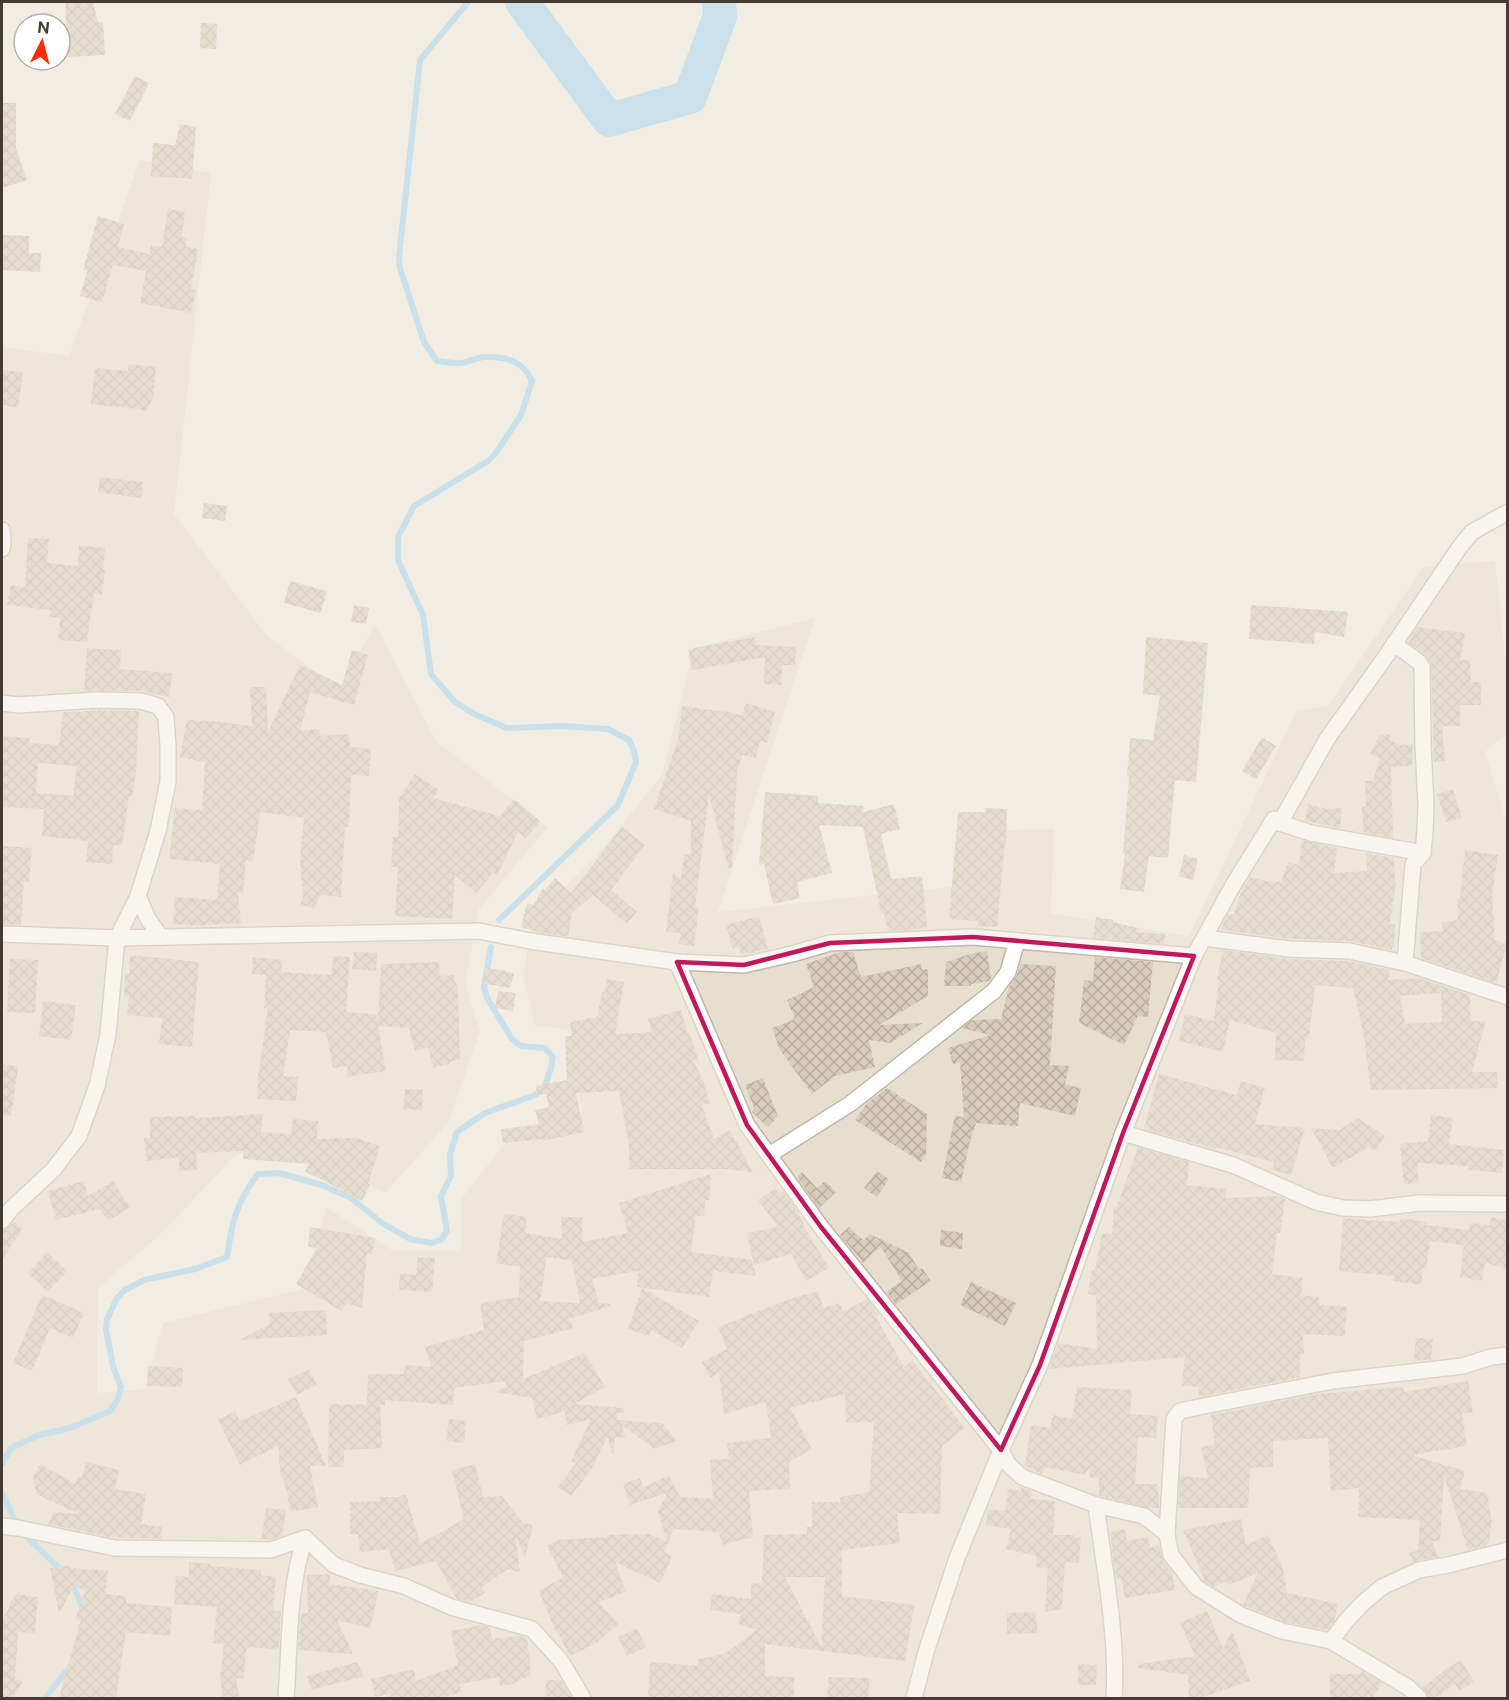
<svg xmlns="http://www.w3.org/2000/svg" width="1509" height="1700" viewBox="0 0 1509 1700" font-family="'Public Sans',sans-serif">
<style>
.residential{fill:#e6dfd0}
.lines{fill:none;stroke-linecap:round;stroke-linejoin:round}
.stream{stroke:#9ad1f3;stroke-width:6}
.river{stroke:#9ad1f3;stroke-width:34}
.building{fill:url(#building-cross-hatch);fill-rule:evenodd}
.minor-casing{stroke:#c1b7a7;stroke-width:18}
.minor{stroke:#fff;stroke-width:15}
.marked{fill:none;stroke:#c2185b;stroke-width:4.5;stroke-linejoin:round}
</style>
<defs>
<pattern id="building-cross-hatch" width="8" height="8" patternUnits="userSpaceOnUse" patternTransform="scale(1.5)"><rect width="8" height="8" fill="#d7cbba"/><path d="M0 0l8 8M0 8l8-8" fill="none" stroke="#baafa0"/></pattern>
</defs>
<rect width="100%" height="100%" fill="#f2ede2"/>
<path class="residential" d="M 140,160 L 211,173 L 174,514 L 267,636 L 340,689 L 375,624 L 436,741 L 548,827 L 479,909 L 465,984 L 480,1031 L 448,1123 L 385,1193 L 307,1159 L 237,1153 L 164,1231 L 98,1288 L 97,1393 L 145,1389 L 163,1323 L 307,1288 L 326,1207 L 393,1251 L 461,1251 L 461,1199 L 518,1127 L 582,1114 L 568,1029 L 535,1026 L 523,976 L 533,918 L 594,859 L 662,775 L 694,648 L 815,618 L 718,912 L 957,886 L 982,831 L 1054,829 L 1051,913 L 1189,936 L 1296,712 L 1329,705 L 1423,567 L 1495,561 L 1507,674 L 1507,733 L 1485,752 L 1508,826 L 1507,1698 L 2,1698 L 2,347 L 69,356 Z"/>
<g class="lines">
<g class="stream">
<path d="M 468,2 L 420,60 L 399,257 L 400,268 L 424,342 L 437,361 C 445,362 454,364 461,363 C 469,362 477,357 485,357 C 506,356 523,361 532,381 L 521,415 L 496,453 L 488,461 L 414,506 L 398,537 L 398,560 L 423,615 L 431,674 L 454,701 L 474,714 L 507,728 L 562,726 L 608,729 L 629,740 L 634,751 L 636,762 L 618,805 L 499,920"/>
<path d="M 2,1464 L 11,1448 L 39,1435 L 70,1428 L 110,1411 L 118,1399 L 121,1387 L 113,1366 L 106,1330 L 107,1319 L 117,1298 L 125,1290 L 144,1280 L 195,1269 L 227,1257 C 232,1222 236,1203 258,1174 L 279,1173 L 322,1185 L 351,1198 L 382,1223 L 410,1239 L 431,1243 L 441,1240 L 447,1231 L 441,1196 L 451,1176 L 450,1154 L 457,1132 L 485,1113 L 535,1095 L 544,1089 L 551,1068 L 553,1057 L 545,1048 L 521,1046 L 512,1039 L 487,998 L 484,987 L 491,947"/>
<path d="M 2,1493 L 17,1525"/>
<path d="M 23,1533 L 63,1572"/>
<path d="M 69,1580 C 74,1589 81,1599 82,1609"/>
<path d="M 45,1698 L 69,1668"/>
</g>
<path class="river" d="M 522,2 L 609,120 L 690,97 L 720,16 L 719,2"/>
</g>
<g class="building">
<path d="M 65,2 L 93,2 L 98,22 L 103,22 L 105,55 L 68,57 Z"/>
<path d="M 201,23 L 217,24 L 216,49 L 200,48 Z"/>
<path d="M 135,76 L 149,83 L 130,121 L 115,114 Z"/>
<path d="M 2,103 L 16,103 L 16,149 L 27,180 L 2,188 Z"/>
<path d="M 180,124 L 196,127 L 192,179 L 151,176 L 153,143 L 175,145 Z"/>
<path d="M 168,209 L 185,212 L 182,237 L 187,238 L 186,247 L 198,249 L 191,289 L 196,290 L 191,313 L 140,303 L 146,271 L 113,265 L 102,302 L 80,296 L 87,271 L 83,270 L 98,216 L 124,224 L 118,247 L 149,254 L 151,245 L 162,247 Z"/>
<path d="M 2,235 L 29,236 L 29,253 L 41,253 L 40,272 L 2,270 Z"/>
<path d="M 129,364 L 156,367 L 153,398 L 146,412 L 139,409 L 91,404 L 95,368 L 128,371 Z"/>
<path d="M 2,370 L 23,372 L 18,408 L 2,405 Z"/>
<path d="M 100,477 L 143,482 L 141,498 L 98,492 Z"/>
<path d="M 204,503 L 227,506 L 225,521 L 202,518 Z"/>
<path d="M 28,538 L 49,539 L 47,563 L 78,566 L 79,546 L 105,548 L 103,570 L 105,570 L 102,595 L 94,594 L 87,642 L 58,640 L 60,618 L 50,617 L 51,610 L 7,605 L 11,585 L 25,588 Z"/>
<path d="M 290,581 L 327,591 L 321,613 L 284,603 Z"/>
<path d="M 354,605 L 369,608 L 366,624 L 351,622 Z"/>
<path d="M 1251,605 L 1348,612 L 1344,637 L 1315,632 L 1314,644 L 1249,639 Z"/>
<path d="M 1417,627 L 1465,633 L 1460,660 L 1470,660 L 1471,682 L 1481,682 L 1481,705 L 1460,705 L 1460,726 L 1442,726 L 1445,761 L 1434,762 L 1431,663 L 1425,654 L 1408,642 Z"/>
<path d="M 755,637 L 756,645 L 796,647 L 795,665 L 782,665 L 781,685 L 764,684 L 765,657 L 692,670 L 688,649 Z"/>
<path d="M 1146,637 L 1208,643 L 1196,782 L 1175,780 L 1168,858 L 1149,856 L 1144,892 L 1120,889 L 1125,854 L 1123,854 L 1129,777 L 1127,777 L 1130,738 L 1153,740 L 1160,696 L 1143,694 Z"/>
<path d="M 87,648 L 121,650 L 120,669 L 172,673 L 169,697 L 142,691 L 84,691 Z"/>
<path d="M 352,650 L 368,655 L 354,705 L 310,692 L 300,731 L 320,729 L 320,736 L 349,734 L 350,747 L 371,749 L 369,776 L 351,775 L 349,827 L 345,827 L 341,897 L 320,895 L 314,909 L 300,904 L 303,897 L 300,859 L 304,818 L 260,812 L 253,861 L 246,860 L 243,893 L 238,893 L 241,923 L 203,925 L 203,926 L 173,924 L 175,897 L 217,900 L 220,864 L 169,859 L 175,808 L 202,810 L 205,762 L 180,757 L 187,720 L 212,721 L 252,726 L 250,687 L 266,687 L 268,732 L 300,665 L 342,685 Z"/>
<path d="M 746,703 L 775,712 L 767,743 L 760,741 L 756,758 L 742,755 L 737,773 L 732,868 L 728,868 L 709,794 L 695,907 L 699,907 L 694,946 L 679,944 L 681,933 L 666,932 L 673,873 L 681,880 L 684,854 L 691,855 L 691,821 L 654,809 L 678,740 L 682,706 L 726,712 L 726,711 L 742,716 Z"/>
<path d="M 97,710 L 139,711 L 136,771 L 132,797 L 129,796 L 122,846 L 113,845 L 112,864 L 86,862 L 88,841 L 42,836 L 44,809 L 2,807 L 2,736 L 29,738 L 29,743 L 59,745 L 63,712 L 83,712 L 83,711 ZM 38,763 L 77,766 L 73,796 L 36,793 Z"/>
<path d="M 1380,734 L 1386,737 L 1386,734 L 1390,735 L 1390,740 L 1400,745 L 1413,744 L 1412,765 L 1391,767 L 1393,838 L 1364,833 L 1362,807 L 1366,807 L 1365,781 L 1373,781 L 1380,759 L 1370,754 Z"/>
<path d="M 1262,737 L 1276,746 L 1256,779 L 1242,771 Z"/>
<path d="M 415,774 L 439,790 L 433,798 L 500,816 L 514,799 L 540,821 L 526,838 L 518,832 L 497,875 L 493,873 L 476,893 L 455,875 L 452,919 L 395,916 L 398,867 L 391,867 L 393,837 L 398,837 L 399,798 Z"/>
<path d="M 1453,789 L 1462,818 L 1446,822 L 1437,794 Z"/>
<path d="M 765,792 L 818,796 L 818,803 L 864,806 L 863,812 L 894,804 L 900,829 L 881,834 L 891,879 L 922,876 L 927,927 L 911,930 L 888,931 L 884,913 L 881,913 L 863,827 L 819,825 L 832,873 L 797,882 L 800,898 L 773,904 L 764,864 L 759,865 Z"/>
<path d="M 1308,804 L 1327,809 L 1342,808 L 1340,828 L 1305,821 Z"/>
<path d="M 985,808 L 1007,809 L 1006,842 L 1005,842 L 997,927 L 978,926 L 978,921 L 949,919 L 958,812 L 985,812 Z"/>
<path d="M 622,827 L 645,845 L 611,890 L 637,912 L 627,924 L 593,895 L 572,913 L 568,937 L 538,932 L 521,927 L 527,903 L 533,905 L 543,888 L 545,890 L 555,878 L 571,893 Z"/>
<path d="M 1302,840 L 1337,848 L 1334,873 L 1367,871 L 1366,853 L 1394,858 L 1395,883 L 1396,883 L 1390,924 L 1395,925 L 1394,946 L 1393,946 L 1392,950 L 1350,941 L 1291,939 L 1222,930 L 1223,924 L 1228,914 L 1234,915 L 1241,892 L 1250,877 L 1267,881 L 1281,882 L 1288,862 L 1299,865 Z"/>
<path d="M 3,846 L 32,848 L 29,882 L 24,881 L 21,925 L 2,924 Z"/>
<path d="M 1465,850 L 1498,855 L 1492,894 L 1495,940 L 1507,944 L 1496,983 L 1421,958 L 1420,932 L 1443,931 L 1442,922 L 1458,920 L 1457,899 L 1460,898 Z"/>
<path d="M 1184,855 L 1198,859 L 1193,880 L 1179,876 Z"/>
<path d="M 759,916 L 768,949 L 741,955 L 739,947 L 733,949 L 726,925 Z"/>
<path d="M 1096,917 L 1113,920 L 1113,922 L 1137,928 L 1136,932 L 1165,934 L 1164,944 L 1093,938 Z"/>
<path d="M 1223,950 L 1290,959 L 1348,961 L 1390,970 L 1388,980 L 1419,978 L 1470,995 L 1471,1021 L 1486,1021 L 1472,1072 L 1497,1072 L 1498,1088 L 1371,1090 L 1365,1046 L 1366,1046 L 1353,988 L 1315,985 L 1309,1037 L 1305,1038 L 1304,1061 L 1275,1060 L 1276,1033 L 1230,1020 L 1223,1052 L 1179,1041 L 1185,1014 L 1214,1021 L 1219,979 L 1217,979 ZM 1441,993 L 1442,1022 L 1405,1024 L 1400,996 Z"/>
<path d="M 987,951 L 991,978 L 990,981 L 971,984 L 971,986 L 944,986 L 946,962 L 970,954 Z"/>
<path d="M 354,952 L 377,953 L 376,971 L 352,969 Z"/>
<path d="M 840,952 L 853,952 L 861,977 L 921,964 L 922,970 L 928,969 L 928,996 L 879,1025 L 923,1023 L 890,1043 L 869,1040 L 875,1067 L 835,1076 L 812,1094 L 780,1050 L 772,1028 L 793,1020 L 793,1018 L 795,1018 L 787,1000 L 814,987 L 806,964 Z"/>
<path d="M 130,955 L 199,962 L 192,1047 L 159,1044 L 162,1018 L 127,1015 L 129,997 L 124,997 L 125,974 L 129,974 Z"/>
<path d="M 333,956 L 350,957 L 346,1012 L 376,1014 L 378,1022 L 381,964 L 439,962 L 440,976 L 454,975 L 458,991 L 460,1059 L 449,1062 L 449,1064 L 433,1068 L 428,1047 L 415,1051 L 409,1028 L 378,1026 L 386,1071 L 347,1077 L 347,1066 L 333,1068 L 326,1032 L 290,1030 L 283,1076 L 298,1077 L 296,1101 L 257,1099 L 258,1077 L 268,1008 L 264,1008 L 266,975 L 252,974 L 253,957 L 282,960 L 281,972 L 332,975 Z"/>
<path d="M 1095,957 L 1153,962 L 1148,1017 L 1138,1016 L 1124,1045 L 1079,1023 L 1084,980 L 1093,981 Z"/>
<path d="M 10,959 L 38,960 L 35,1013 L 7,1012 Z"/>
<path d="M 1021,964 L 1056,966 L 1050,1065 L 1069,1066 L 1065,1084 L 1081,1088 L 1075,1116 L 1020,1103 L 1018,1126 L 976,1123 L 970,1141 L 961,1182 L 942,1178 L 955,1115 L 964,1118 L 960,1062 L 953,1064 L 948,1048 L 990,1035 L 962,1028 L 972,1020 L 1001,1019 L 1009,987 L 1017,975 Z"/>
<path d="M 486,967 L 514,973 L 510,988 L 482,983 Z"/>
<path d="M 607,979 L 624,982 L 615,1034 L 652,1032 L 648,1019 L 681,1010 L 687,1033 L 689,1032 L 700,1065 L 691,1057 L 700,1074 L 701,1080 L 703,1080 L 710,1103 L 702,1105 L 714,1139 L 730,1130 L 753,1172 L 733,1170 L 732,1169 L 629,1169 L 629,1145 L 619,1091 L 576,1093 L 584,1132 L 542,1141 L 542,1139 L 503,1143 L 501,1129 L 539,1125 L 535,1110 L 549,1107 L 546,1094 L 537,1095 L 536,1086 L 567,1080 L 565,1036 L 572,1036 L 570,1022 L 597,1017 L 602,992 L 605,992 Z"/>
<path d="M 498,991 L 516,993 L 513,1011 L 495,1008 Z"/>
<path d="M 43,1001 L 76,1005 L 71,1040 L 39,1036 Z"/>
<path d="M 2,1064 L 18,1067 L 11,1116 L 2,1115 Z"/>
<path d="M 1159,1074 L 1237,1095 L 1241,1081 L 1265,1088 L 1255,1124 L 1305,1128 L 1291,1175 L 1272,1170 L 1274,1162 L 1215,1147 L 1215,1149 L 1144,1129 Z"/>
<path d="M 763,1078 L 778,1116 L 768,1127 L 752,1112 L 754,1108 L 745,1085 Z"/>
<path d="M 887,1088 L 927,1114 L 926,1154 L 921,1162 L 855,1120 L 866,1104 Z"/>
<path d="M 405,1089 L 423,1090 L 422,1110 L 403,1109 Z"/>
<path d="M 263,1114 L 261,1132 L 291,1134 L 293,1119 L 318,1121 L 317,1139 L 356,1138 L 380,1146 L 368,1184 L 370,1185 L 362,1201 L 319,1178 L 305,1172 L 309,1164 L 243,1159 L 244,1151 L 196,1153 L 197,1170 L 179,1171 L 179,1157 L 147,1161 L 144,1138 L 150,1138 L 150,1117 L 195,1116 L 195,1118 Z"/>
<path d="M 1431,1115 L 1453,1118 L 1449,1144 L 1504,1150 L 1502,1173 L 1468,1170 L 1469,1166 L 1417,1163 L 1419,1183 L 1404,1184 L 1400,1144 L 1428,1141 Z"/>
<path d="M 1358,1118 L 1385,1136 L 1375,1151 L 1369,1147 L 1333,1168 L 1311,1128 L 1339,1130 Z"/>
<path d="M 1138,1147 L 1189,1162 L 1187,1185 L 1226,1189 L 1226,1198 L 1278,1196 L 1285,1199 L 1280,1233 L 1277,1233 L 1272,1274 L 1303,1278 L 1301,1295 L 1319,1297 L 1319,1305 L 1347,1307 L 1345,1336 L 1303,1334 L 1304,1354 L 1300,1354 L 1300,1377 L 1199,1397 L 1199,1387 L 1182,1386 L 1185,1357 L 1049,1369 L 1058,1343 L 1097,1349 L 1096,1296 L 1088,1294 L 1092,1270 L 1095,1271 L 1102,1233 L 1112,1234 L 1114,1208 L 1116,1208 Z"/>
<path d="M 877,1171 L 889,1179 L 877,1197 L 864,1188 Z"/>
<path d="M 802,1172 L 817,1188 L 825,1181 L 836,1192 L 819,1208 L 797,1177 Z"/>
<path d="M 711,1174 L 709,1200 L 705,1200 L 704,1216 L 696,1216 L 691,1252 L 752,1260 L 756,1276 L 713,1271 L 709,1297 L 637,1287 L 638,1271 L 592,1279 L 599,1303 L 610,1304 L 610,1306 L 569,1319 L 574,1328 L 524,1341 L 523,1379 L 585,1353 L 605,1387 L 574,1404 L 623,1408 L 624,1412 L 617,1413 L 617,1420 L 662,1423 L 677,1441 L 654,1449 L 622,1425 L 626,1438 L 615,1437 L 613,1455 L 607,1437 L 591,1470 L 571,1496 L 558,1487 L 576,1463 L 571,1461 L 591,1419 L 567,1425 L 564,1410 L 557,1414 L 537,1419 L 532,1398 L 493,1392 L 505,1387 L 506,1381 L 454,1388 L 453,1405 L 385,1400 L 385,1405 L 367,1405 L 368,1374 L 404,1374 L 405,1365 L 431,1367 L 425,1347 L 484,1330 L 480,1303 L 519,1297 L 520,1267 L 496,1263 L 504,1214 L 527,1217 L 525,1233 L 562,1239 L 561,1217 L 582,1217 L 583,1242 L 628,1233 L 619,1203 ZM 547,1257 L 572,1261 L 580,1303 L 540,1301 Z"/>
<path d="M 84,1181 L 88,1196 L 113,1181 L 130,1207 L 108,1221 L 100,1209 L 56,1220 L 48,1191 Z"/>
<path d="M 776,1188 L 780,1193 L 783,1191 L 794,1206 L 804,1224 L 803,1225 L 829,1268 L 806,1281 L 791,1254 L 754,1265 L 747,1233 L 778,1227 L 758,1200 Z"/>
<path d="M 1491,1217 L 1508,1220 L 1508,1270 L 1485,1262 L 1482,1281 L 1460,1277 L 1464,1245 L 1430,1241 L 1426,1268 L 1423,1268 L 1421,1285 L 1393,1281 L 1393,1276 L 1339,1271 L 1343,1218 L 1400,1222 L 1401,1218 L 1427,1222 L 1426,1225 L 1469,1230 L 1469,1223 L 1490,1225 Z"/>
<path d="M 14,1222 L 22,1229 L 2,1260 L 2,1231 L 6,1230 Z"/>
<path d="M 310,1227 L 375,1238 L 372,1254 L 367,1253 L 362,1308 L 346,1303 L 341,1311 L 296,1284 L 317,1248 L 308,1247 Z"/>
<path d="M 849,1227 L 863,1240 L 870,1234 L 909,1253 L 919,1270 L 922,1268 L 931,1281 L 896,1304 L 886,1292 L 902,1281 L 880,1246 L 863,1263 L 840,1235 Z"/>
<path d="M 941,1230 L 963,1233 L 962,1249 L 940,1246 Z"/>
<path d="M 47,1252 L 67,1271 L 48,1292 L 28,1274 Z"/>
<path d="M 418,1257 L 435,1258 L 432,1292 L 399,1290 L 400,1274 L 416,1275 Z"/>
<path d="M 971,1282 L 1016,1303 L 1005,1326 L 960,1305 Z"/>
<path d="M 642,1288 L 699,1321 L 682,1348 L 651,1330 L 649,1336 L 628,1329 Z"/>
<path d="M 818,1291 L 823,1308 L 840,1303 L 843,1312 L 867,1299 L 879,1315 L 876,1317 L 904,1367 L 912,1360 L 965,1428 L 942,1446 L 940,1514 L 897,1513 L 900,1543 L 842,1550 L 842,1596 L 914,1605 L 905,1661 L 765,1644 L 765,1676 L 794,1677 L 794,1698 L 648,1697 L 650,1662 L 699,1666 L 698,1659 L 724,1654 L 757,1630 L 738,1624 L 741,1614 L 710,1610 L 712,1594 L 751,1599 L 751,1583 L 762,1584 L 764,1535 L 807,1534 L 807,1527 L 812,1527 L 812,1502 L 841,1502 L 840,1497 L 869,1492 L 874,1422 L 846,1423 L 845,1394 L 790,1408 L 812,1449 L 789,1462 L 790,1489 L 749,1491 L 753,1538 L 744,1539 L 722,1545 L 719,1532 L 674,1529 L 664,1552 L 672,1556 L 660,1583 L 615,1562 L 626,1592 L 599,1602 L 618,1624 L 597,1643 L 570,1656 L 558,1633 L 556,1633 L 539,1591 L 563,1577 L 547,1546 L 558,1540 L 606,1537 L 606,1535 L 649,1534 L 667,1542 L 658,1511 L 667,1493 L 630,1505 L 623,1484 L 640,1478 L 643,1488 L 669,1475 L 680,1497 L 713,1499 L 710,1460 L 729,1459 L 727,1443 L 771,1438 L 766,1402 L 724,1414 L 719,1373 L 710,1378 L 702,1362 L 727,1349 L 718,1327 L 790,1299 ZM 785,1577 L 825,1577 L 821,1646 Z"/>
<path d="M 42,1295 L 84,1313 L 73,1338 L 50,1328 L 32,1371 L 13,1363 Z"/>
<path d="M 326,1310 L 327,1335 L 239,1340 L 270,1324 L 269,1313 Z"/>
<path d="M 1416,1338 L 1433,1339 L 1431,1360 L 1414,1360 Z"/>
<path d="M 148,1366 L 183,1368 L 182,1387 L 147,1386 Z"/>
<path d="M 309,1369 L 317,1385 L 297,1395 L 288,1379 Z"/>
<path d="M 1468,1381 L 1473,1412 L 1462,1413 L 1467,1446 L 1411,1455 L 1465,1471 L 1460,1489 L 1487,1493 L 1492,1522 L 1488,1545 L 1468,1550 L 1444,1476 L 1440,1541 L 1432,1541 L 1438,1557 L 1413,1562 L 1409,1553 L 1418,1550 L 1420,1520 L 1358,1517 L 1359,1488 L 1331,1491 L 1328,1438 L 1273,1441 L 1273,1467 L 1250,1468 L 1248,1508 L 1178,1508 L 1180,1476 L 1208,1478 L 1201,1447 L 1215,1444 L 1211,1415 L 1317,1394 L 1404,1387 L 1404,1392 Z"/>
<path d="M 1077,1387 L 1132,1390 L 1130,1414 L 1158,1416 L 1156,1438 L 1138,1437 L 1135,1484 L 1157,1484 L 1159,1499 L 1159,1508 L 1149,1508 L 1099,1496 L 1099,1478 L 1090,1477 L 1089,1470 L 1087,1470 L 1086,1475 L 1045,1467 L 1042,1474 L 1025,1466 L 1031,1425 L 1050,1428 L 1053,1415 L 1072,1419 Z"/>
<path d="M 296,1397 L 326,1466 L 310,1466 L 318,1507 L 291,1512 L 283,1478 L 281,1478 L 278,1446 L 240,1465 L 218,1420 L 235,1411 L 240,1421 Z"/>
<path d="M 329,1404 L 380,1405 L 382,1448 L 344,1450 L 344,1467 L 328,1467 Z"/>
<path d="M 449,1419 L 466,1421 L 464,1443 L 446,1441 Z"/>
<path d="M 86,1462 L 119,1470 L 115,1489 L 146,1494 L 141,1524 L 162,1527 L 161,1539 L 109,1537 L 48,1524 L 54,1512 L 80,1514 L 36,1494 L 33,1477 L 40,1464 L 75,1484 L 78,1476 L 82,1478 Z"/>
<path d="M 475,1464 L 483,1497 L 502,1496 L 523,1523 L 533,1525 L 525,1557 L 516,1537 L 520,1572 L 508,1569 L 482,1587 L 485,1593 L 470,1602 L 457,1599 L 436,1561 L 395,1571 L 389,1549 L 360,1552 L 358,1534 L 350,1534 L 350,1502 L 380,1501 L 380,1497 L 398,1497 L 406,1494 L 420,1544 L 464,1519 L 452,1470 Z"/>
<path d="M 1021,1487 L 1033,1492 L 1030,1499 L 1055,1501 L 1053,1535 L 1075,1535 L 1075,1538 L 1081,1537 L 1079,1563 L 1065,1562 L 1062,1609 L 1045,1612 L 1048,1568 L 1036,1567 L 1037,1556 L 1006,1549 L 1011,1529 L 986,1525 L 988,1509 L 1005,1511 L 1008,1489 L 1021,1491 Z"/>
<path d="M 266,1508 L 286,1510 L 282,1536 L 270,1540 L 261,1539 Z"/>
<path d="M 1241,1519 L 1246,1545 L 1268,1535 L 1283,1569 L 1287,1593 L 1338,1604 L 1334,1621 L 1327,1630 L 1285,1622 L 1243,1605 L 1258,1573 L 1229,1585 L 1227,1581 L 1214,1587 L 1205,1581 L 1183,1530 Z"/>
<path d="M 1125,1529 L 1127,1541 L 1148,1537 L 1150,1548 L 1159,1545 L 1163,1561 L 1172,1573 L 1175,1590 L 1125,1598 L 1121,1578 L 1116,1579 L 1110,1532 Z"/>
<path d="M 189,1562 L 211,1564 L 210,1566 L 261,1570 L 261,1575 L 276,1577 L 273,1611 L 281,1611 L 279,1648 L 276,1649 L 247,1647 L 243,1679 L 236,1678 L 239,1698 L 223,1698 L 220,1677 L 224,1644 L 213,1643 L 217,1607 L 174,1604 L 176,1576 L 189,1577 Z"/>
<path d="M 71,1565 L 71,1568 L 108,1571 L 105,1594 L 127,1596 L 126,1603 L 172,1607 L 170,1636 L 126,1632 L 116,1698 L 59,1698 L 81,1620 L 75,1621 L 85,1591 L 74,1586 L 59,1613 L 50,1568 Z"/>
<path d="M 330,1574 L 330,1584 L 378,1591 L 374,1613 L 370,1628 L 337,1620 L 353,1654 L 298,1650 L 301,1613 L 308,1613 L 307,1575 Z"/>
<path d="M 15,1594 L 38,1597 L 35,1633 L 18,1632 L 15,1678 L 22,1682 L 14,1697 L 2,1697 L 2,1621 Z"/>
<path d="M 1207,1611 L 1223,1649 L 1232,1630 L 1250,1681 L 1200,1698 L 1189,1698 L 1188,1675 L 1138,1668 L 1138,1664 L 1195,1656 L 1180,1623 Z"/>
<path d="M 1035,1612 L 1038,1633 L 1007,1634 L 1007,1613 Z"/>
<path d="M 482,1625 L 490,1628 L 492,1639 L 520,1636 L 527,1638 L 531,1675 L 513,1684 L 500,1686 L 499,1677 L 459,1684 L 462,1691 L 444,1698 L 390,1698 L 389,1694 L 375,1697 L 371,1679 L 414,1669 L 416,1681 L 458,1665 L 451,1631 Z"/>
<path d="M 637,1628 L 646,1647 L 627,1656 L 618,1637 Z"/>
<path d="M 1461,1660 L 1474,1682 L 1459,1691 L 1455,1684 L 1436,1698 L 1428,1698 L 1428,1695 L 1422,1688 L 1446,1669 Z"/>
<path d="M 357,1662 L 364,1676 L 311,1690 L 307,1676 Z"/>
<path d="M 1078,1664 L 1097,1665 L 1096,1685 L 1078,1685 Z"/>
<path d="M 1362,1671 L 1382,1683 L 1373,1698 L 1330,1698 L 1330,1674 L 1360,1674 Z"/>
<path d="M 829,1677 L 870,1678 L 868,1698 L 827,1698 Z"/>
<path d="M 546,1680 L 561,1680 L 572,1698 L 545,1698 Z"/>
</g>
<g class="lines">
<g class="minor-casing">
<g id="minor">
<path d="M 2,530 L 3,543 L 2,549"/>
<path d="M 1394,644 L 1419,662 L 1422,667 L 1423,745 L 1426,805 L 1425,831 L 1423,853 L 1413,864 L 1405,963"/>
<path d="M 2,703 L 18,705 L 97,700 L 141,701 L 158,706 L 166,717 L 168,746 L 168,781 L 158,831 L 138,896 L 117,938 L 108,1034 L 97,1086 L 79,1136 L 53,1170 L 12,1208 L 2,1221"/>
<path d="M 1280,823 L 1311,833 L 1423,853"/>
<path d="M 138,896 L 148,919 L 161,937"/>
<path d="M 2,934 L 117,938 L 479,931 L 530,941 L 677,962 L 744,965 L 792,954 L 830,943 L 973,937 L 1194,956"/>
<path d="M 1204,938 L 1290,949 L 1349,951 L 1405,963 L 1508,997"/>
<path d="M 677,962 L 747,1125 L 821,1227 L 1001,1450 L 1008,1464 L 1022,1477 L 1096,1505 L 1144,1516 L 1167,1534"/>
<path d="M 1123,1133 L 1233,1165 L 1316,1202 L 1343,1208 L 1370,1209 L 1419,1203 L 1508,1204"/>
<path d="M 769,1155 L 850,1104 L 994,991 L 1008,972 L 1017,941"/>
<path d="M 1096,1505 C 1104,1567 1118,1637 1114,1698"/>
<path d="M 2,1526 L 18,1528 L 115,1548 L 271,1550 L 305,1538"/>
<path d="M 305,1538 L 334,1565 L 360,1575 L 404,1586 L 451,1607 L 532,1629 L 561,1661 L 583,1698"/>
<path d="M 1331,1641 L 1346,1621 L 1363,1603 L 1382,1587 L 1419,1570 L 1448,1565 L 1508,1550"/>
<path d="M 286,1698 C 290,1645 288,1589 305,1538"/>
<path d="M 914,1698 L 926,1652 L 957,1558 L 1001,1450 L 1040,1365 L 1123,1133 L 1194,956 L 1232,887 L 1274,819 L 1280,823 L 1327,739 L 1384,659 L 1459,548 L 1472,532 L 1508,512"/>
<path d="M 1419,1698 L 1409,1688 L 1331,1641 L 1282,1631 L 1241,1615 L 1196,1587 L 1171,1555 L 1167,1534 L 1174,1419 L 1180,1411 L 1204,1406 L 1333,1381 L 1463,1366 L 1491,1357 L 1508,1355"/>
</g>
</g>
<use href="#minor" class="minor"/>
</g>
<path d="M0 0H1509V1700H0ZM 973,937 L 1194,956 L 1123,1133 L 1040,1365 L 1001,1450 L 821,1227 L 747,1125 L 677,962 L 744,965 L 830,943 Z" fill="#f2ede2" fill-opacity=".55" fill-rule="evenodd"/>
<path class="marked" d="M 973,937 L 1194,956 L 1123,1133 L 1040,1365 L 1001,1450 L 821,1227 L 747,1125 L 677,962 L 744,965 L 830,943 Z"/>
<rect width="1509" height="1700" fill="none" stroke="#443c32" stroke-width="6"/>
<g transform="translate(42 42) rotate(6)"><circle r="28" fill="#ffffff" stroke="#b4b1ad" stroke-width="1.5"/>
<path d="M0-4.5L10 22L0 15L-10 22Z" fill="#ff290c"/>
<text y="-9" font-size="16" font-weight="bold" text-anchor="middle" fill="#443c32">N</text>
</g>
</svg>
